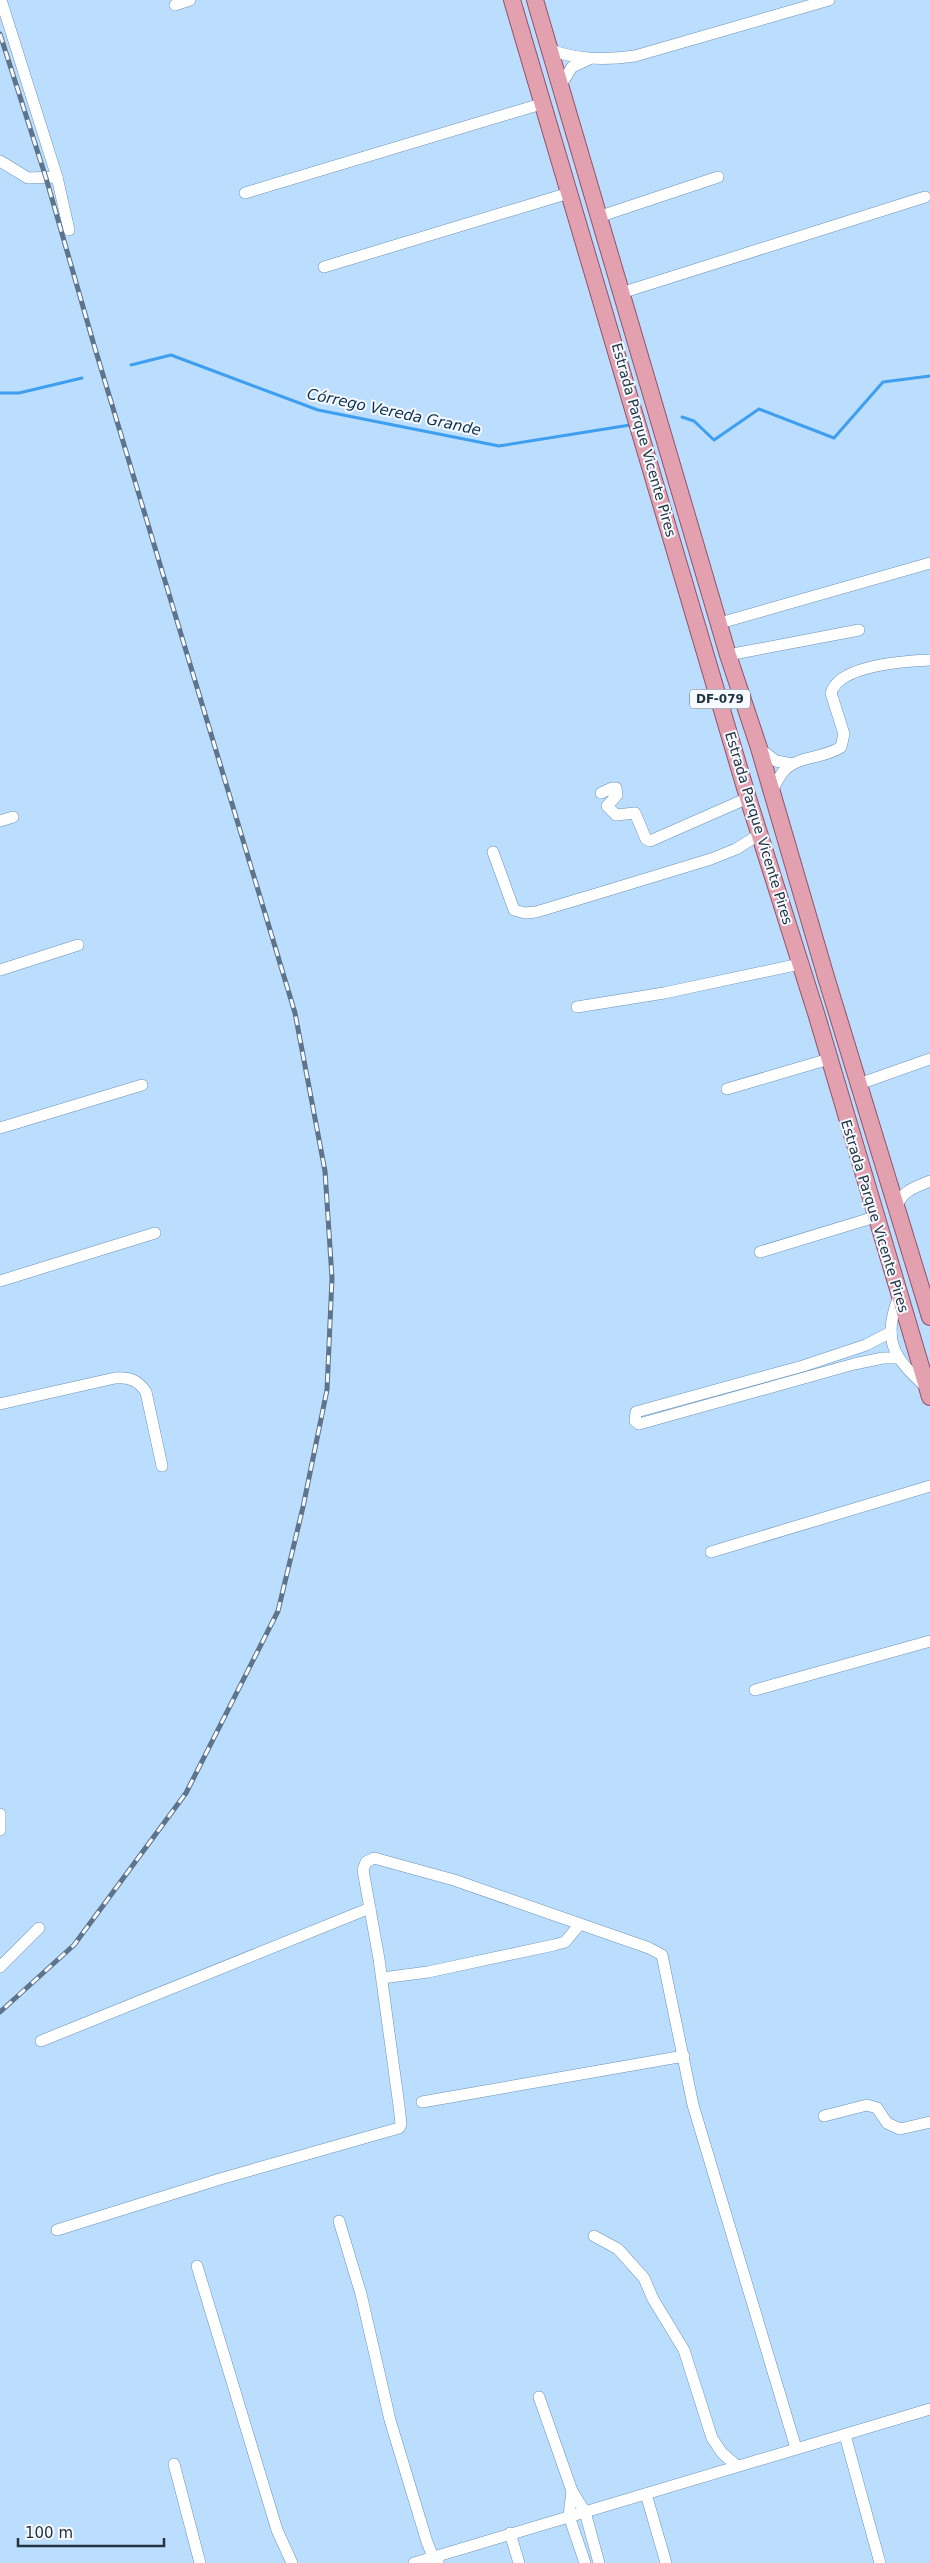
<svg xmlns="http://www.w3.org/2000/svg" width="930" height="2563" viewBox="0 0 930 2563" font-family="'DejaVu Sans',sans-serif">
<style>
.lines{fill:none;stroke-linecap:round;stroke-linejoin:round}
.stream{stroke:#3e9eef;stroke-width:3}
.minor-casing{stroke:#6a93b9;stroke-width:12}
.primary-casing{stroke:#935268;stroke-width:18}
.minor{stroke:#fff;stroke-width:11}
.primary{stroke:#e3a1b0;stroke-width:16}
.rail-casing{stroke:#5d748b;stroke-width:5}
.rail{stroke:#f6fafe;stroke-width:3;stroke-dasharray:9;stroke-linecap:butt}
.labels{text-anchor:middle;stroke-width:4;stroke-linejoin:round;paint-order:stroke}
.shield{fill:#f6fafe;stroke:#626f7b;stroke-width:1}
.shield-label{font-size:12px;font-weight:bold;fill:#223343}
.street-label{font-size:14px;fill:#223343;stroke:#f6fafe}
.water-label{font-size:15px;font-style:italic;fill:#0a3151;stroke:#f6fafe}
</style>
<rect width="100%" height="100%" fill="#bbddfe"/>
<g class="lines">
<g class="stream">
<path d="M 131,365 L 171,355 L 318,410 L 499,446 L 630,425"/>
<path d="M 0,393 L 19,393 L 82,378"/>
<path d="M 682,417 L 694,421 L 714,440 L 759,409 L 834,438 L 883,382 L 930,376"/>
</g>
<g class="minor-casing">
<g id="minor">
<path d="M 1,0 L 57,177 L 69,230"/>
<path d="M 175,5 L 190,0"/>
<path d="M 551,50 C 577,60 607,60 635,56 L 829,0"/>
<path d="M 561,85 L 572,67 L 589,59"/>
<path d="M 0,161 L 28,178 L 57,177"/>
<path d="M 245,193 L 541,104"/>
<path d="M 598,217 L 718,177"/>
<path d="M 324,267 L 569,193"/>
<path d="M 621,293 L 925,197"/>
<path d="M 720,623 L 930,563"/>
<path d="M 728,655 L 859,630"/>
<path d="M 759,748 L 776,761 L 792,764"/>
<path d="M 601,793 L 612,788 L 616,788 L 617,795 L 607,806 L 616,815 L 635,813 L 646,839 L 650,841 L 748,798"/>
<path d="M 771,793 C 775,786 778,778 783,772 C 797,755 824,759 841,747 L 844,734 L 831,693 C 839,665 905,661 930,660"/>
<path d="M 0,821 L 13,817"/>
<path d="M 493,852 L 514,910 L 525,913 L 536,912 L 606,891 L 711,859 L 736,849 L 760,834"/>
<path d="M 0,970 L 78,945"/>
<path d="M 577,1007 L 664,993 L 800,964"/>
<path d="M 859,1084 L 930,1059"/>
<path d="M 727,1089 L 829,1059"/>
<path d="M 0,1128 L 142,1085"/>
<path d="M 897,1208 C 900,1191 916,1187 930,1181"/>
<path d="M 760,1252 L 875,1217"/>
<path d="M 0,1281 L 155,1233"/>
<path d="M 899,1296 C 881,1341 894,1358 927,1388"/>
<path d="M 891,1332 L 866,1345 L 803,1366 L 636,1412 L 635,1421 L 639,1424 L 854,1364 L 883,1358 L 897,1358"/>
<path d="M 0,1404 L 115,1378 C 129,1377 138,1380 146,1392 L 162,1466"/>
<path d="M 711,1552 L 930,1486"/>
<path d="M 755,1690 L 930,1641"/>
<path d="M 0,1814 L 0,1830"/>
<path d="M 0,1967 L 39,1928"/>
<path d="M 382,1978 L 428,1972 L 554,1945 L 565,1942 L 579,1925"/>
<path d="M 41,2041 L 370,1908"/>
<path d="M 422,2102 L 684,2056"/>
<path d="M 824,2116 L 867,2105 L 877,2108 L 887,2123 L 900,2129 L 930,2122"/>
<path d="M 339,2221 L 361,2294 L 390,2420 L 427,2542 L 433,2557 L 438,2561"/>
<path d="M 57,2230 L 220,2179 L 399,2128 L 401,2124 L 399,2106 L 379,1959 L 363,1870 L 366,1862 L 374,1858 L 454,1880 L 649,1948 L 662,1955 L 693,2105 L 796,2448"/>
<path d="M 594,2236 L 618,2249 L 644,2278 L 653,2299 L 684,2350 L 712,2438 L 722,2453 L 737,2466"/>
<path d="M 197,2266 L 277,2530 L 292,2563"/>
<path d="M 539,2397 L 572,2491 L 585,2512 L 599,2563"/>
<path d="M 845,2435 L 880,2563"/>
<path d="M 174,2464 L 200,2563"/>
<path d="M 572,2491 L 569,2516 L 585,2563"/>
<path d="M 646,2494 L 666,2563"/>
<path d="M 510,2533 L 519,2563"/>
<path d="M 414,2563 L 930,2409"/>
</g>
</g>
<g class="primary-casing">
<g id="primary">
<path d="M 512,0 L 748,798 L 816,1013 L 930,1397"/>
<path d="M 535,0 L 728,655 L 759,748 L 826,977 L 930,1317"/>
</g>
</g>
<use href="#minor" class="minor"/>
<use href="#primary" class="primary"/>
<g class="rail-casing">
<path id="rail" d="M 0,34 L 46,178 L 94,345 L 295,1013 L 325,1171 L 332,1278 L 327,1390 L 303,1507 L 278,1611 L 186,1793 L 74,1945 L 0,2012"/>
</g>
<use href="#rail" class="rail"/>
</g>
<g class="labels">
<rect class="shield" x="690" y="689.5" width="60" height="19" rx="4"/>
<g class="shield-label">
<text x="720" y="703">DF-079</text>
</g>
<g class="street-label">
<text transform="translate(644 440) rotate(74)" y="5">Estrada Parque Vicente Pires</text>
<text transform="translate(759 828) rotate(73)" y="5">Estrada Parque Vicente Pires</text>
<text transform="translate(875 1216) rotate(73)" y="5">Estrada Parque Vicente Pires</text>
</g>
<g class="water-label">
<text transform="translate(394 412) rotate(12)" y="5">Córrego Vereda Grande</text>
</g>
</g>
<path d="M18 2538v8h146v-8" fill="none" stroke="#223343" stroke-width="2.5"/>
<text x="25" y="2538" font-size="15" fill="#223343" stroke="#f6fafe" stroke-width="4" paint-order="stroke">100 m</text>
</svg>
